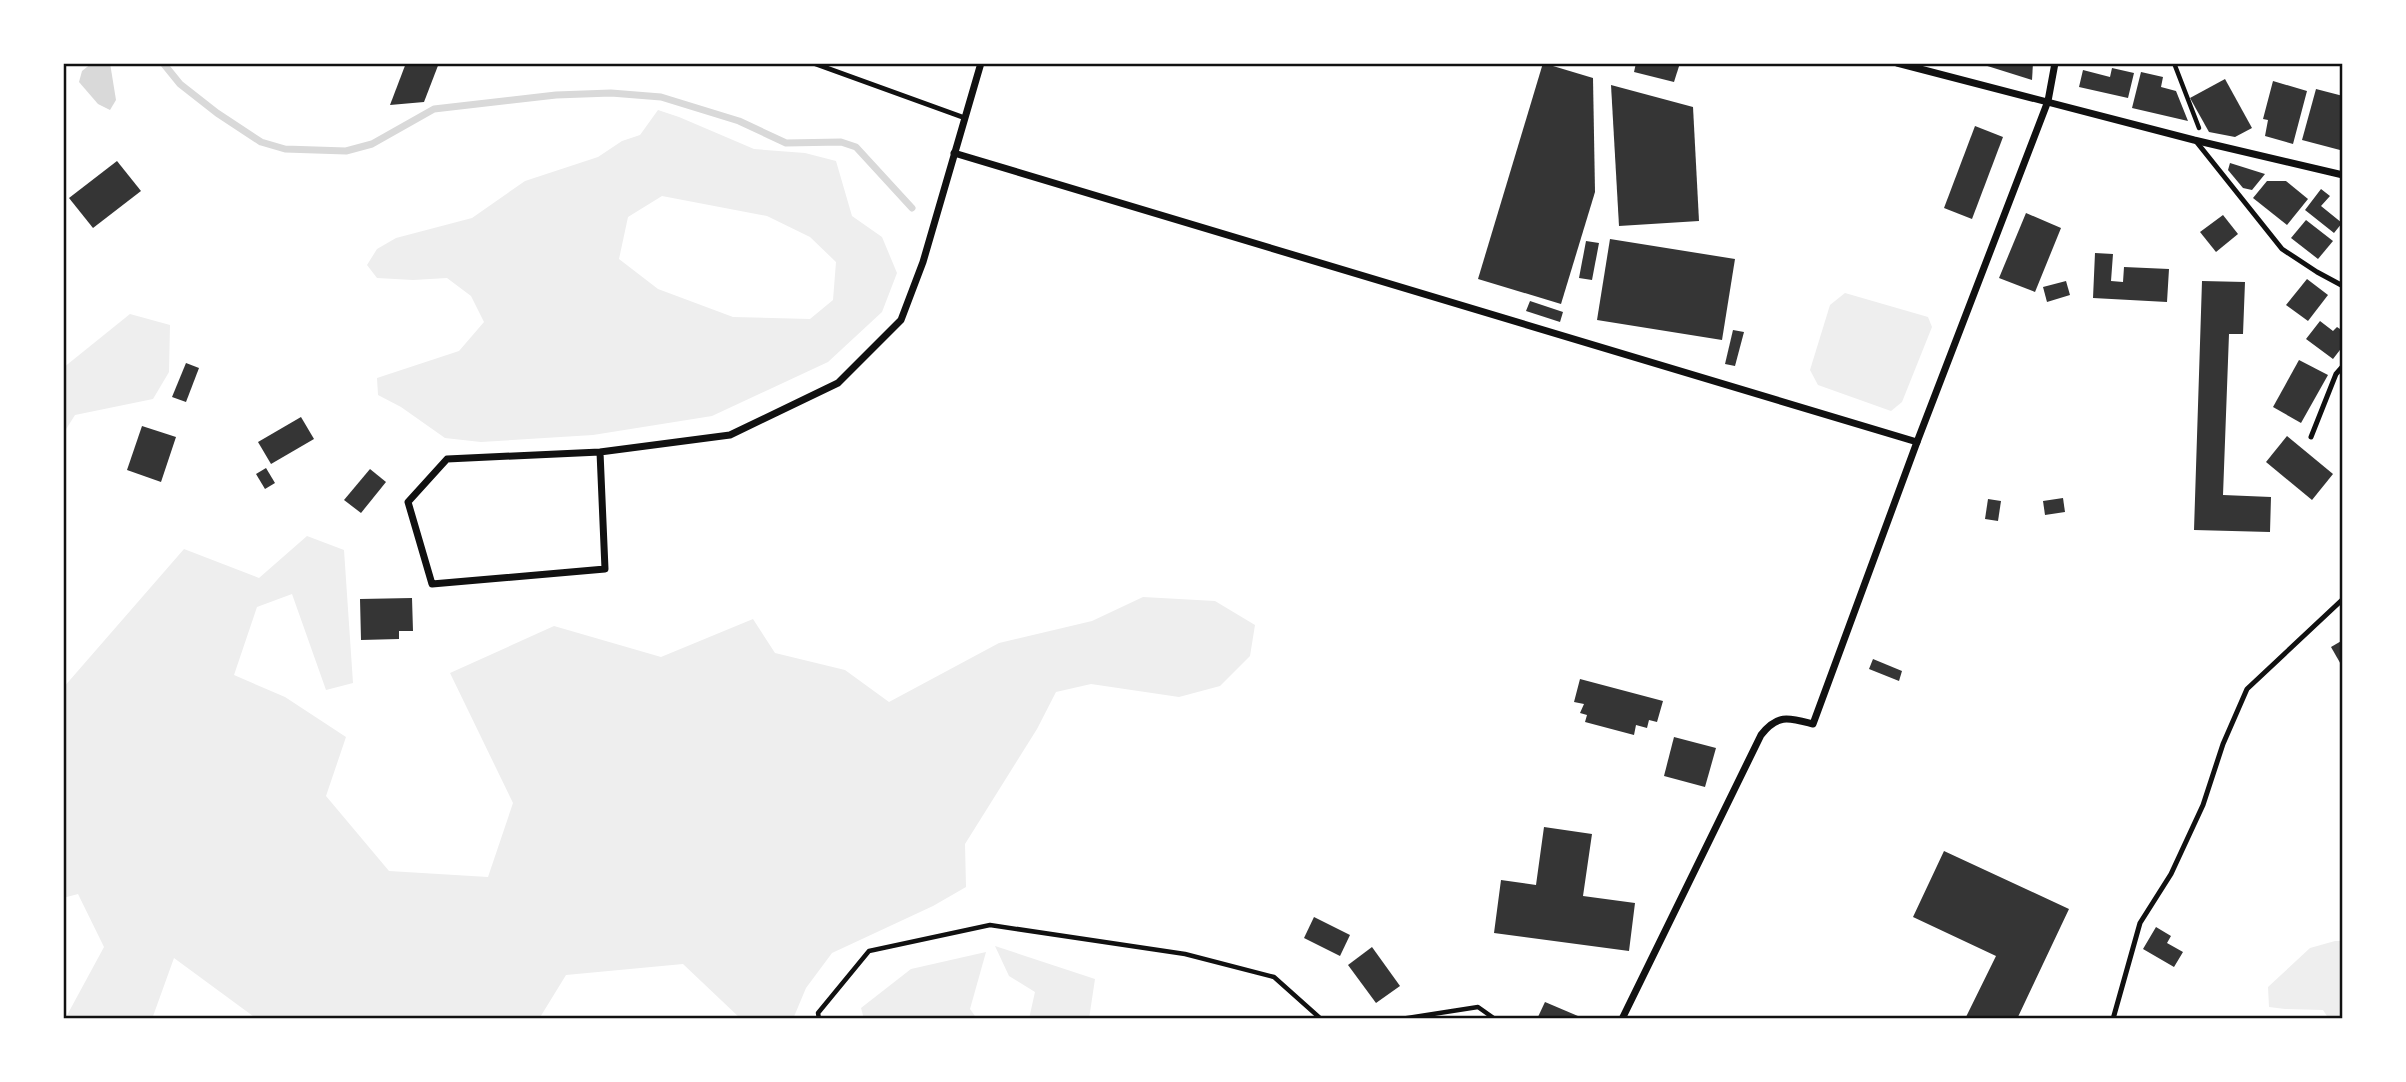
<svg xmlns="http://www.w3.org/2000/svg" width="2406" height="1082" viewBox="0 0 2406 1082" font-family="Rubik,sans-serif">
<style>
.green{fill:#eee;fill-rule:evenodd}
.water{fill:#d9d9d9}
.lines{fill:none;stroke-linecap:round;stroke-linejoin:round}
.stream{stroke:#d9d9d9;stroke-width:7}
.building{fill:#353535}
.path{stroke:#111;stroke-width:4.5}
.service{stroke:#111;stroke-width:5}
.minor{stroke:#111;stroke-width:7}
.neatline{fill:none;stroke:#111;stroke-width:2.5}
</style>
<rect width="100%" height="100%" fill="#fff"/>
<g class="green">
<path d="M 658,110 L 679,117 L 754,149 L 805,153 L 836,161 L 852,216 L 882,237 L 897,273 L 882,312 L 828,362 L 712,416 L 593,435 L 481,442 L 445,438 L 401,407 L 378,395 L 377,378 L 459,351 L 484,322 L 471,296 L 447,278 L 413,280 L 377,278 L 367,265 L 377,249 L 396,238 L 472,218 L 525,181 L 598,157 L 622,141 L 640,135 ZM 662,196 L 767,216 L 810,237 L 836,262 L 833,300 L 810,319 L 733,317 L 658,289 L 619,259 L 628,217 Z"/>
<path d="M 1845,293 L 1928,317 L 1932,327 L 1902,402 L 1891,411 L 1818,385 L 1810,370 L 1830,305 Z"/>
<path d="M 130,314 L 170,325 L 169,372 L 153,399 L 75,415 L 63,434 L 63,368 Z"/>
<path d="M 307,536 L 344,550 L 353,683 L 326,690 L 292,594 L 257,607 L 234,675 L 285,697 L 346,737 L 326,796 L 389,871 L 488,877 L 513,803 L 450,673 L 554,626 L 661,657 L 753,619 L 775,653 L 845,670 L 889,702 L 999,643 L 1092,621 L 1143,597 L 1215,601 L 1255,625 L 1250,656 L 1220,686 L 1179,697 L 1091,684 L 1056,692 L 1037,729 L 965,844 L 966,887 L 933,906 L 832,953 L 806,988 L 793,1019 L 741,1019 L 683,964 L 566,975 L 539,1019 L 257,1019 L 174,958 L 152,1019 L 65,1019 L 104,947 L 78,894 L 63,898 L 63,688 L 184,549 L 259,578 Z"/>
<path d="M 2335,941 L 2343,941 L 2343,1019 L 2329,1019 L 2323,1010 L 2285,1009 L 2269,1007 L 2268,987 L 2310,948 Z"/>
<path d="M 995,946 L 1095,979 L 1089,1019 L 1029,1019 L 1035,992 L 1009,976 Z"/>
<path d="M 986,952 L 970,1009 L 977,1019 L 864,1019 L 861,1008 L 911,969 Z"/>
</g>
<path class="water" d="M 92,63 L 110,63 L 116,100 L 110,110 L 98,104 L 79,82 L 82,71 Z"/>
<g class="lines">
<path class="stream" d="M 163,63 L 180,84 L 217,113 L 261,142 L 285,149 L 346,151 L 372,144 L 434,109 L 556,95 L 611,93 L 661,97 L 739,121 L 786,143 L 841,142 L 856,147 L 912,208"/>
</g>
<g class="building">
<path d="M 406,63 L 439,63 L 424,102 L 390,105 Z"/>
<path d="M 1543,63 L 1593,78 L 1595,192 L 1561,304 L 1478,279 Z"/>
<path d="M 1636,63 L 1680,63 L 1674,82 L 1634,72 Z"/>
<path d="M 1981,63 L 2033,63 L 2032,80 L 1981,64 Z"/>
<path d="M 2112,68 L 2134,73 L 2128,98 L 2079,87 L 2083,70 L 2110,77 Z"/>
<path d="M 2141,72 L 2163,77 L 2161,87 L 2176,91 L 2188,121 L 2132,108 Z"/>
<path d="M 2225,79 L 2252,128 L 2235,137 L 2209,132 L 2190,98 Z"/>
<path d="M 2273,81 L 2307,91 L 2293,144 L 2265,136 L 2268,120 L 2263,119 Z"/>
<path d="M 1611,85 L 1693,107 L 1699,221 L 1619,226 Z"/>
<path d="M 2316,89 L 2343,96 L 2343,139 L 2340,150 L 2302,140 Z"/>
<path d="M 1975,126 L 2003,137 L 1972,219 L 1944,208 Z"/>
<path d="M 117,161 L 141,191 L 93,228 L 69,198 Z"/>
<path d="M 2230,163 L 2265,174 L 2252,190 L 2243,188 L 2228,170 Z"/>
<path d="M 2267,181 L 2286,181 L 2308,199 L 2287,225 L 2253,198 Z"/>
<path d="M 2321,189 L 2330,196 L 2321,206 L 2342,223 L 2334,233 L 2305,210 Z"/>
<path d="M 2026,213 L 2061,228 L 2035,292 L 1999,278 Z"/>
<path d="M 2223,215 L 2238,234 L 2216,252 L 2200,232 Z"/>
<path d="M 2306,220 L 2333,241 L 2318,259 L 2291,238 Z"/>
<path d="M 1610,239 L 1735,259 L 1722,340 L 1597,320 Z"/>
<path d="M 1586,241 L 1599,243 L 1592,280 L 1579,278 Z"/>
<path d="M 2095,253 L 2113,254 L 2111,281 L 2123,282 L 2124,267 L 2169,269 L 2167,302 L 2093,298 Z"/>
<path d="M 2307,279 L 2328,295 L 2308,321 L 2286,305 Z"/>
<path d="M 2066,281 L 2070,295 L 2047,302 L 2043,287 Z"/>
<path d="M 2202,281 L 2245,282 L 2243,334 L 2229,334 L 2223,495 L 2271,497 L 2270,532 L 2194,530 Z"/>
<path d="M 1530,301 L 1563,312 L 1560,322 L 1526,311 Z"/>
<path d="M 2320,321 L 2333,331 L 2337,327 L 2343,331 L 2343,346 L 2333,359 L 2306,339 Z"/>
<path d="M 1733,330 L 1744,332 L 1735,366 L 1725,364 Z"/>
<path d="M 2299,360 L 2328,375 L 2301,423 L 2273,407 Z"/>
<path d="M 186,363 L 199,368 L 186,402 L 172,397 Z"/>
<path d="M 301,417 L 314,439 L 271,464 L 258,442 Z"/>
<path d="M 142,426 L 176,437 L 161,482 L 127,470 Z"/>
<path d="M 2287,436 L 2333,474 L 2312,500 L 2266,462 Z"/>
<path d="M 266,468 L 275,483 L 265,489 L 256,474 Z"/>
<path d="M 370,469 L 386,482 L 361,513 L 344,500 Z"/>
<path d="M 2063,498 L 2065,512 L 2045,515 L 2043,501 Z"/>
<path d="M 1988,499 L 2001,501 L 1998,521 L 1985,519 Z"/>
<path d="M 412,598 L 413,631 L 399,631 L 399,639 L 361,640 L 360,599 Z"/>
<path d="M 2343,640 L 2343,668 L 2331,647 Z"/>
<path d="M 1873,659 L 1902,671 L 1899,681 L 1869,669 Z"/>
<path d="M 1580,679 L 1663,701 L 1657,722 L 1649,720 L 1647,728 L 1636,725 L 1634,735 L 1585,722 L 1587,715 L 1580,713 L 1584,704 L 1574,702 Z"/>
<path d="M 1674,737 L 1716,748 L 1705,787 L 1664,776 Z"/>
<path d="M 1544,827 L 1592,834 L 1583,896 L 1635,903 L 1629,951 L 1494,933 L 1501,880 L 1536,885 Z"/>
<path d="M 1944,851 L 2069,909 L 2017,1019 L 1965,1019 L 1996,956 L 1913,917 Z"/>
<path d="M 1314,917 L 1350,935 L 1340,956 L 1304,938 Z"/>
<path d="M 2156,927 L 2171,936 L 2167,943 L 2183,952 L 2174,967 L 2143,949 Z"/>
<path d="M 1372,947 L 1400,986 L 1376,1003 L 1348,965 Z"/>
<path d="M 1545,1002 L 1585,1019 L 1537,1019 Z"/>
</g>
<g class="lines">
<g class="path">
<path d="M 2174,63 L 2199,128"/>
<path d="M 819,1019 L 818,1013 L 869,951 L 990,925 L 1185,954 L 1274,977 L 1321,1019"/>
<path d="M 1401,1019 L 1478,1007 L 1495,1019"/>
</g>
<g class="service">
<path d="M 813,63 L 965,118"/>
<path d="M 2195,140 L 2282,249 L 2317,272 L 2343,286"/>
<path d="M 2311,437 L 2336,374 L 2343,366"/>
<path d="M 2113,1019 L 2140,923 L 2171,874 L 2203,805 L 2223,744 L 2247,689 L 2343,599"/>
</g>
<g class="minor">
<path d="M 1897,63 L 2194,140 L 2343,175"/>
<path d="M 954,153 L 1917,442"/>
<path d="M 600,452 L 605,569 L 432,584 L 408,502 L 447,459 L 600,452 L 730,435 L 838,383 L 901,320 L 923,262 L 981,63"/>
<path d="M 1622,1019 L 1761,735 C 1778,713 1790,718 1813,724 L 1917,442 L 2048,101 L 2055,63"/>
</g>
</g>
<rect width="2406" height="1082" fill="none" stroke="#ffffff" stroke-width="130"/>
<rect x="65" y="65" width="2276" height="952" class="neatline"/>
</svg>
